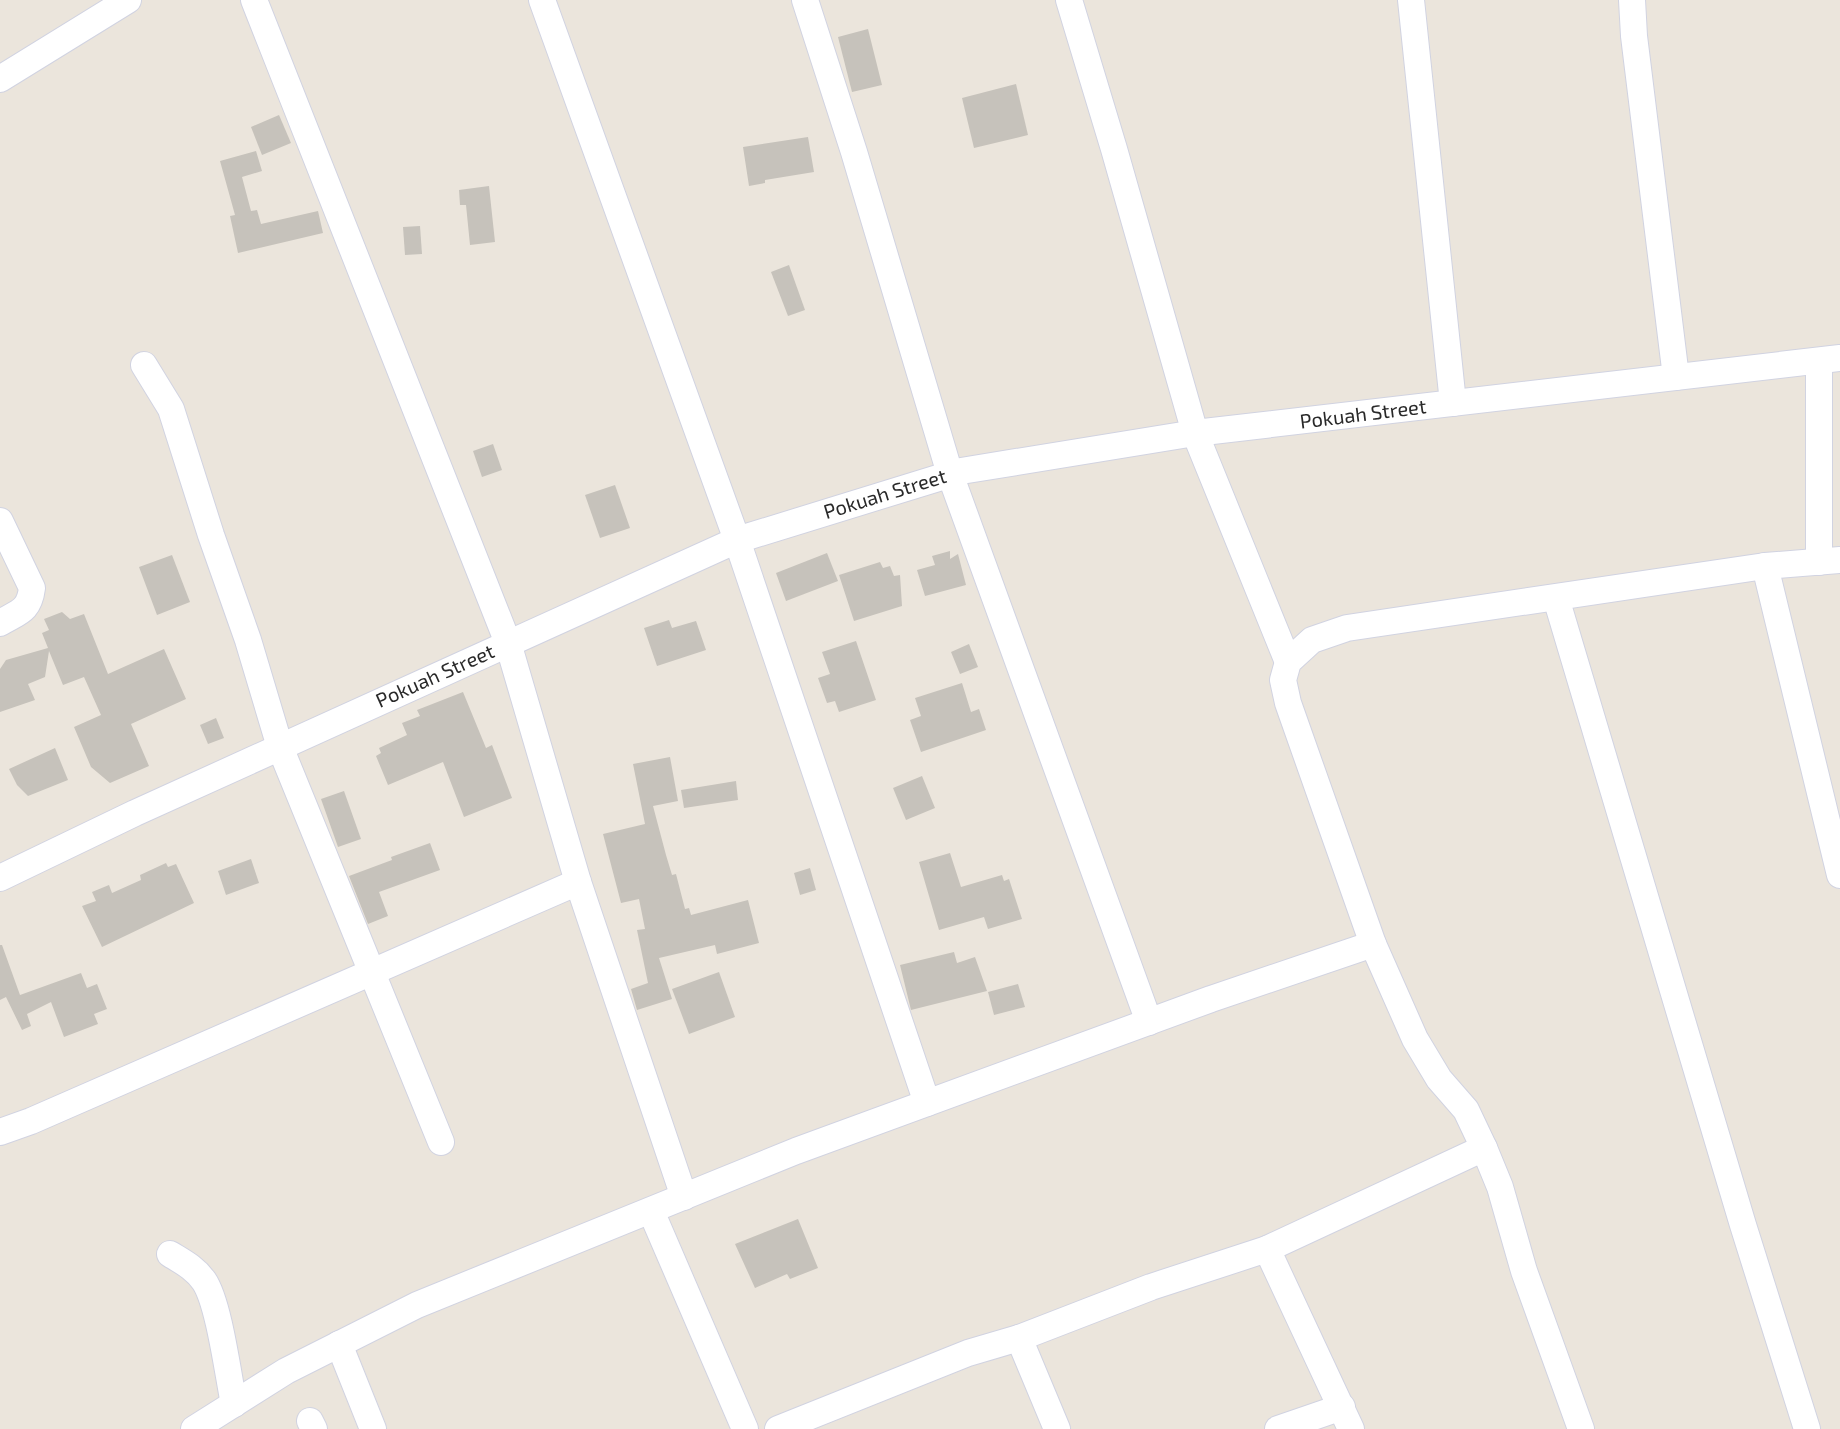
<svg xmlns="http://www.w3.org/2000/svg" width="1840" height="1429" viewBox="0 0 1840 1429" font-family="'Exo 2',sans-serif">
<style>
.building{fill:#c6c2bb}
.lines{fill:none;stroke-linecap:round;stroke-linejoin:round}
.minor-casing{stroke:#d1d3e1;stroke-width:28}
.minor{stroke:#fff;stroke-width:26}
.labels{text-anchor:middle;stroke-width:4.5;stroke-linejoin:round;paint-order:stroke}
.street-label{font-size:20px;fill:#292929;stroke:#fff}
</style>
<rect width="100%" height="100%" fill="#ebe5dc"/>
<g class="building">
<path d="M 868,29 L 882,85 L 852,92 L 838,37 Z"/>
<path d="M 1016,84 L 1028,135 L 974,148 L 962,98 Z"/>
<path d="M 279,115 L 291,143 L 262,155 L 251,127 Z"/>
<path d="M 808,137 L 814,172 L 765,180 L 765,183 L 749,186 L 743,147 Z"/>
<path d="M 256,151 L 262,171 L 242,177 L 251,211 L 257,210 L 261,224 L 318,211 L 323,233 L 238,253 L 230,216 L 235,215 L 220,161 Z"/>
<path d="M 489,186 L 495,242 L 470,245 L 466,205 L 460,205 L 459,190 Z"/>
<path d="M 420,226 L 422,254 L 405,255 L 403,227 Z"/>
<path d="M 789,265 L 805,310 L 788,316 L 771,272 Z"/>
<path d="M 493,444 L 502,470 L 482,477 L 473,451 Z"/>
<path d="M 615,485 L 630,528 L 600,538 L 585,495 Z"/>
<path d="M 950,551 L 950,559 L 958,554 L 966,585 L 925,596 L 917,570 L 935,565 L 932,556 Z"/>
<path d="M 827,553 L 838,581 L 786,601 L 776,573 Z"/>
<path d="M 172,555 L 190,602 L 157,615 L 139,567 Z"/>
<path d="M 880,562 L 883,568 L 890,566 L 894,576 L 900,575 L 902,606 L 854,621 L 839,575 Z"/>
<path d="M 62,612 L 70,619 L 84,614 L 108,674 L 164,649 L 186,699 L 131,724 L 149,766 L 110,783 L 91,767 L 74,727 L 101,715 L 84,677 L 63,685 L 49,651 L 45,677 L 28,684 L 35,700 L 0,712 L 0,669 L 6,660 L 48,648 L 42,633 L 49,630 L 44,619 Z"/>
<path d="M 669,620 L 672,628 L 696,621 L 706,650 L 657,666 L 644,628 Z"/>
<path d="M 856,641 L 876,700 L 839,712 L 835,701 L 827,703 L 818,678 L 830,674 L 822,652 Z"/>
<path d="M 969,644 L 978,667 L 960,674 L 951,652 Z"/>
<path d="M 962,683 L 971,712 L 979,709 L 986,730 L 921,752 L 910,720 L 921,716 L 915,698 Z"/>
<path d="M 463,692 L 486,748 L 492,745 L 512,798 L 464,817 L 443,762 L 388,785 L 376,756 L 381,753 L 379,748 L 407,735 L 402,723 L 420,716 L 417,710 Z"/>
<path d="M 216,718 L 224,738 L 208,744 L 200,725 Z"/>
<path d="M 55,748 L 68,780 L 28,796 L 17,785 L 9,769 Z"/>
<path d="M 670,757 L 678,801 L 653,806 L 666,855 L 672,875 L 676,874 L 685,909 L 689,908 L 691,915 L 748,900 L 759,943 L 717,954 L 715,945 L 659,958 L 672,999 L 637,1010 L 631,989 L 648,983 L 637,930 L 645,929 L 639,899 L 621,903 L 603,834 L 645,824 L 633,764 Z"/>
<path d="M 922,776 L 935,808 L 906,820 L 893,788 Z"/>
<path d="M 736,781 L 738,800 L 684,808 L 681,790 Z"/>
<path d="M 344,791 L 361,839 L 338,847 L 321,799 Z"/>
<path d="M 430,843 L 440,870 L 379,892 L 388,916 L 368,924 L 349,876 L 392,860 L 391,857 Z"/>
<path d="M 950,853 L 961,887 L 1002,875 L 1004,881 L 1009,879 L 1022,919 L 988,929 L 984,917 L 939,930 L 919,862 Z"/>
<path d="M 251,859 L 259,883 L 226,895 L 218,871 Z"/>
<path d="M 166,863 L 168,867 L 176,864 L 194,903 L 102,947 L 82,906 L 96,901 L 92,892 L 109,885 L 112,893 L 141,880 L 140,875 Z"/>
<path d="M 810,868 L 816,890 L 800,895 L 794,873 Z"/>
<path d="M 0,945 L 2,945 L 20,995 L 81,973 L 87,988 L 97,984 L 107,1009 L 94,1014 L 98,1024 L 64,1037 L 51,1002 L 27,1014 L 31,1026 L 22,1030 L 6,997 L 0,1000 Z"/>
<path d="M 954,952 L 957,963 L 975,957 L 987,991 L 911,1010 L 900,965 Z"/>
<path d="M 719,972 L 735,1017 L 689,1034 L 672,989 Z"/>
<path d="M 1018,984 L 1025,1007 L 994,1015 L 988,992 Z"/>
<path d="M 798,1219 L 818,1268 L 790,1279 L 787,1274 L 755,1288 L 735,1244 Z"/>
</g>
<g class="lines">
<g class="minor-casing">
<g id="minor">
<path d="M 254,0 L 508,643 L 578,882 L 684,1197"/>
<path d="M 542,0 L 737,540 L 927,1103"/>
<path d="M 805,0 L 854,152 L 950,474 L 1149,1022"/>
<path d="M 1069,0 L 1114,149 L 1195,433 L 1288,662"/>
<path d="M 1411,0 L 1453,403"/>
<path d="M 1632,0 L 1634,36 L 1676,377"/>
<path d="M 0,79 L 128,0"/>
<path d="M 1819,361 L 1819,562"/>
<path d="M 144,365 L 171,409 L 211,535 L 248,640 L 280,747 L 441,1142"/>
<path d="M 0,521 L 32,588 C 29,612 18,612 0,623"/>
<path d="M 1765,566 L 1840,875"/>
<path d="M 1556,598 L 1743,1225 L 1807,1429"/>
<path d="M 0,878 L 135,813 L 737,540 L 961,471 L 1195,433 L 1840,358"/>
<path d="M 0,1132 L 31,1121 L 578,882"/>
<path d="M 651,1211 L 745,1429"/>
<path d="M 1267,1249 L 1351,1429"/>
<path d="M 170,1254 C 183,1262 195,1268 204,1281 C 219,1303 228,1375 234,1404"/>
<path d="M 1019,1338 L 1057,1429"/>
<path d="M 339,1344 L 373,1429"/>
<path d="M 310,1421 L 314,1429"/>
<path d="M 194,1429 L 286,1371 L 417,1305 L 796,1151 L 1211,999 L 1373,944"/>
<path d="M 778,1429 L 968,1353 L 1019,1338 L 1151,1287 L 1267,1249 L 1484,1148"/>
<path d="M 1278,1429 L 1342,1407"/>
<path d="M 1581,1429 L 1524,1271 L 1500,1187 L 1484,1148 L 1466,1110 L 1439,1079 L 1415,1039 L 1373,944 L 1288,703 L 1283,680 L 1288,662 L 1312,640 L 1347,628 L 1765,566 L 1840,560"/>
</g>
</g>
<use href="#minor" class="minor"/>
</g>
<g class="labels">
<g class="street-label">
<text transform="translate(1363 414) rotate(-7)" y="7">Pokuah Street</text>
<text transform="translate(885 494) rotate(-17)" y="7">Pokuah Street</text>
<text transform="translate(435 676) rotate(-24)" y="7">Pokuah Street</text>
</g>
</g>
</svg>
